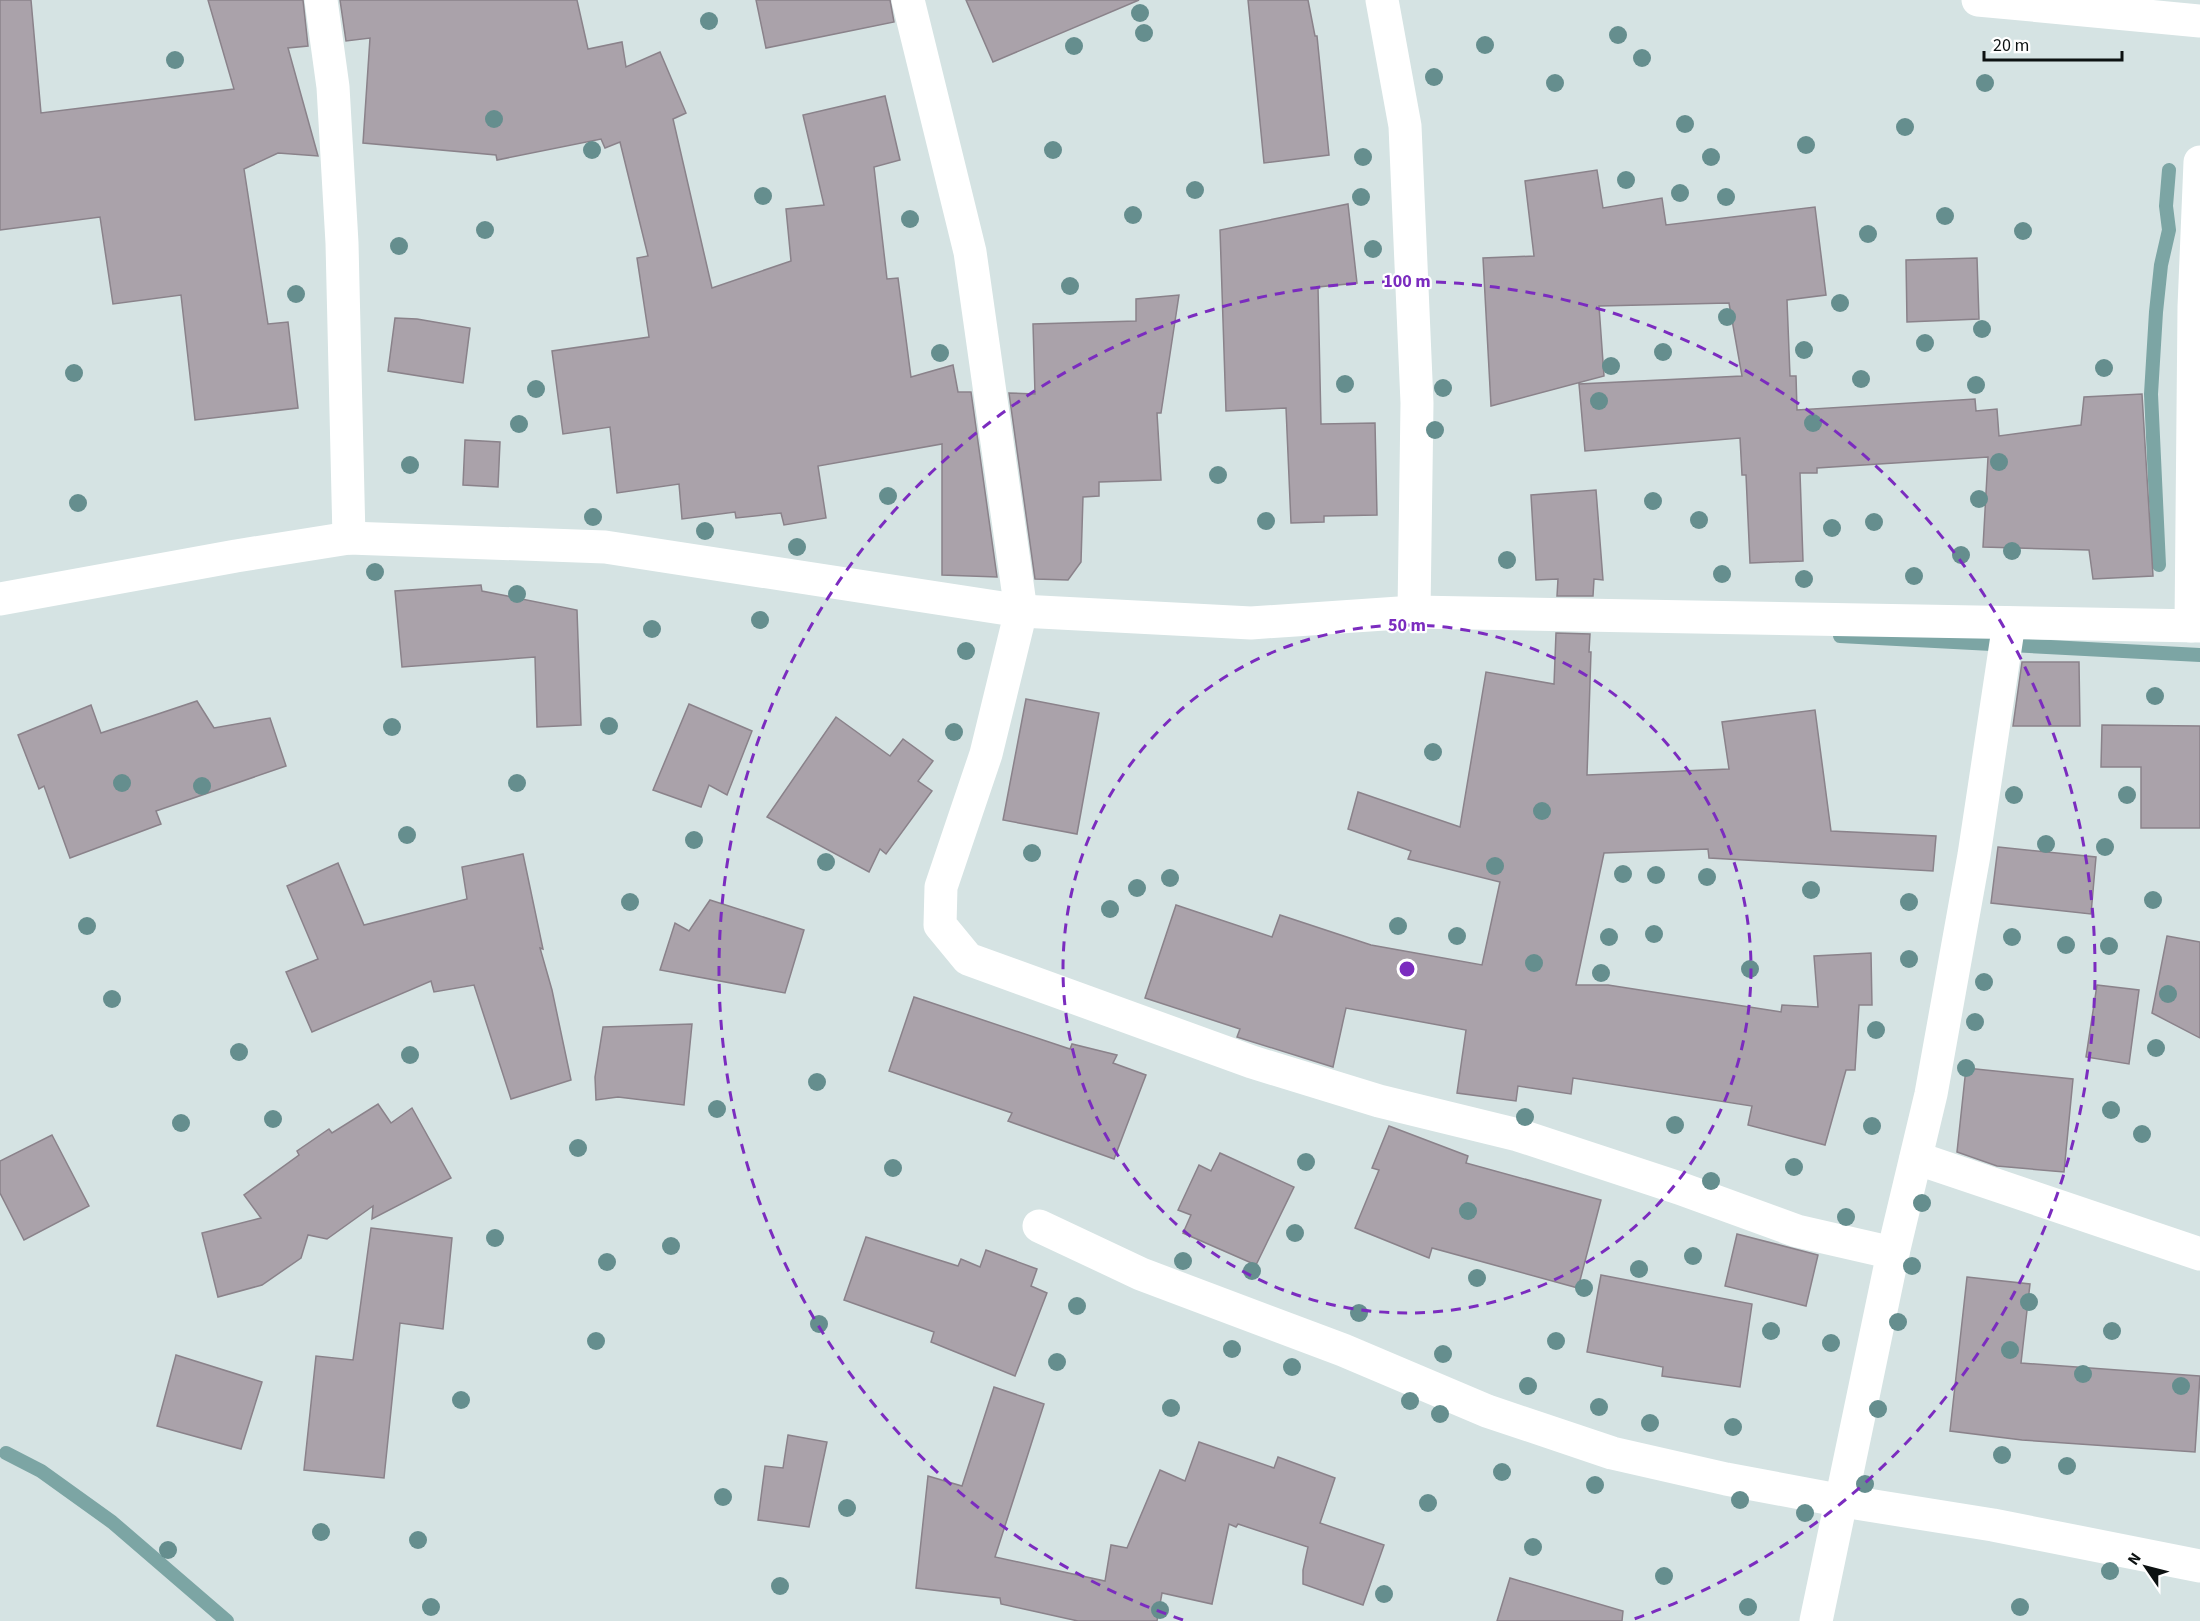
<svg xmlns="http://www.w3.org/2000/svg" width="2200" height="1621" viewBox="0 0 2200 1621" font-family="'Source Sans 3',sans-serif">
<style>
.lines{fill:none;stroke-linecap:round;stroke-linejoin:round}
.stream{stroke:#7ca5a4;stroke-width:14}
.building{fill:#aaa2aa;stroke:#8a828a;stroke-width:1.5}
.minor{stroke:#fff;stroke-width:33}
.tree{fill:#658e8e}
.ring{fill:none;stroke:#7b2cbf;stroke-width:3;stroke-dasharray:10 8}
.centre{fill:#7b2cbf;stroke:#fff;stroke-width:3}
.ring-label{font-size:18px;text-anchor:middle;font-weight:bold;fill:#7b2cbf;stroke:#fff;stroke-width:4.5;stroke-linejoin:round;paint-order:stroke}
</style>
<rect width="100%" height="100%" fill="#d5e3e3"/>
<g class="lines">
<g class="stream">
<path d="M 2159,565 L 2151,394 L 2156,312 L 2161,265 L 2169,230 L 2166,206 L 2169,170"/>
<path d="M 1840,636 L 2200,655"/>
<path d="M 6,1453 L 41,1471 L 112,1522 L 227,1621"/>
</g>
</g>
<g class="building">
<path d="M 0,0 L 31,0 L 41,113 L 234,89 L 208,0 L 303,0 L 308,46 L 288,48 L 318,156 L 278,153 L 244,169 L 268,324 L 288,322 L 298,408 L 195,420 L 181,295 L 113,304 L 100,217 L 0,230 Z"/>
<path d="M 340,0 L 577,0 L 588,49 L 622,42 L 626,67 L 660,52 L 686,113 L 673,119 L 712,288 L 791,261 L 786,209 L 824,205 L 803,115 L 885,96 L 900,160 L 874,167 L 887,279 L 898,278 L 911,377 L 953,365 L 958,392 L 971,392 L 997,577 L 942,575 L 942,444 L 818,466 L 826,518 L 784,525 L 781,513 L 736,518 L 735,512 L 682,519 L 679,484 L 617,493 L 610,427 L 563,434 L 552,351 L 649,337 L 637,258 L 648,256 L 620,142 L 605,148 L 601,139 L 497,160 L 496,155 L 363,143 L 370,38 L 346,41 Z"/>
<path d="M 756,0 L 890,0 L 894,22 L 766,48 Z"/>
<path d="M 966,0 L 1139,0 L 993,62 Z"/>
<path d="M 1248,0 L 1308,0 L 1315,36 L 1317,36 L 1329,155 L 1264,163 Z"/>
<path d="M 1597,170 L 1603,208 L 1662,198 L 1666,225 L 1815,207 L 1826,295 L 1787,300 L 1790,376 L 1796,376 L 1797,410 L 1975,399 L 1976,411 L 1997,409 L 1999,436 L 2081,425 L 2084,397 L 2142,394 L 2153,576 L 2093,579 L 2089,550 L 1983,547 L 1988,457 L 1817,468 L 1817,473 L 1800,473 L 1803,561 L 1750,563 L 1746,475 L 1742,475 L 1740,438 L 1585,451 L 1579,384 L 1742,376 L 1729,303 L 1599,306 L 1604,376 L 1491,406 L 1483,258 L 1534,256 L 1525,181 Z"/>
<path d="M 1348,204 L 1357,283 L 1318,287 L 1321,424 L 1375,423 L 1377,515 L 1324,516 L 1324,522 L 1291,523 L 1286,408 L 1226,411 L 1220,230 Z"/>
<path d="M 1977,258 L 1979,319 L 1907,322 L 1906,260 Z"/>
<path d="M 1179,295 L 1161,413 L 1157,413 L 1161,480 L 1099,482 L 1099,496 L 1083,497 L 1081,562 L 1068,580 L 1035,579 L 1009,393 L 1035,394 L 1033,324 L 1136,321 L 1136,299 Z"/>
<path d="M 395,318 L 417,319 L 470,328 L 463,383 L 388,371 Z"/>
<path d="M 465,440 L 500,442 L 498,487 L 463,485 Z"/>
<path d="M 1596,490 L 1603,580 L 1594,579 L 1593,596 L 1557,596 L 1558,579 L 1536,580 L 1531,495 Z"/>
<path d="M 481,585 L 482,591 L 577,610 L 581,725 L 537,727 L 535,657 L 402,667 L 395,591 Z"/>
<path d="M 1556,633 L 1590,634 L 1589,652 L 1591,652 L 1587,775 L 1729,769 L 1722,722 L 1815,710 L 1831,831 L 1936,836 L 1933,871 L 1709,858 L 1708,849 L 1604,853 L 1576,985 L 1608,985 L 1781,1012 L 1782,1005 L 1818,1007 L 1814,956 L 1871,953 L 1872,1005 L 1859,1005 L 1855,1070 L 1846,1070 L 1825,1145 L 1748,1125 L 1752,1106 L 1573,1078 L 1571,1094 L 1518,1086 L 1516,1101 L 1457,1093 L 1466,1030 L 1346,1008 L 1333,1067 L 1237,1037 L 1240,1029 L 1145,998 L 1176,905 L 1272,937 L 1280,915 L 1371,945 L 1482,965 L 1500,882 L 1408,859 L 1411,851 L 1348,829 L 1358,792 L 1460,827 L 1486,672 L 1554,684 Z"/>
<path d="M 2022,662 L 2079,662 L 2080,726 L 2013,726 Z"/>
<path d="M 1026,699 L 1099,713 L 1077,834 L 1003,820 Z"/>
<path d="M 197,701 L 214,728 L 270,718 L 286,766 L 156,811 L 161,824 L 70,858 L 44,786 L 39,789 L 18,735 L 91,705 L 101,733 Z"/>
<path d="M 689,704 L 752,731 L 727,795 L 709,785 L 701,807 L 653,790 Z"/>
<path d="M 836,717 L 890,756 L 903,739 L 933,761 L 918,781 L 932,791 L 886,854 L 880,849 L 869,872 L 767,817 Z"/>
<path d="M 2102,725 L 2200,726 L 2200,828 L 2141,828 L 2141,767 L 2101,767 Z"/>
<path d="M 1998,847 L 2096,857 L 2091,914 L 1991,903 Z"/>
<path d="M 523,854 L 543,949 L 540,948 L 552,990 L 571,1080 L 511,1099 L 474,985 L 434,992 L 431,981 L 312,1032 L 286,972 L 318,959 L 287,886 L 338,863 L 364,925 L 467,899 L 462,867 Z"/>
<path d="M 710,900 L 804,930 L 785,993 L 660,970 L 675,923 L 689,931 Z"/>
<path d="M 2167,936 L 2200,942 L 2200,1038 L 2152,1013 Z"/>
<path d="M 2097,985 L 2139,990 L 2129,1064 L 2086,1057 Z"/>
<path d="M 914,997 L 1070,1049 L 1072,1044 L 1117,1055 L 1113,1063 L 1146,1075 L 1114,1159 L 1008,1121 L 1012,1113 L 889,1071 Z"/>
<path d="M 692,1024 L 684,1105 L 618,1097 L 596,1100 L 595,1077 L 603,1027 Z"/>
<path d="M 1966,1068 L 2073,1079 L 2064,1172 L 1997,1166 L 1957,1152 Z"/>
<path d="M 378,1104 L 391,1123 L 412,1108 L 451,1178 L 372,1219 L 373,1206 L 327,1239 L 308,1235 L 301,1258 L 262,1285 L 218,1297 L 202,1233 L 261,1218 L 244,1195 L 299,1155 L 297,1151 L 329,1129 L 332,1133 Z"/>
<path d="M 1389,1126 L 1468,1156 L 1466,1163 L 1601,1200 L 1578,1288 L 1432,1248 L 1429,1258 L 1355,1228 L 1379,1170 L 1372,1168 Z"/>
<path d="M 52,1135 L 89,1206 L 24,1240 L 0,1193 L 0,1161 Z"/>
<path d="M 1220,1153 L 1294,1187 L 1256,1265 L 1183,1233 L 1191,1215 L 1178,1210 L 1199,1165 L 1211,1171 Z"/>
<path d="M 371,1228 L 452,1238 L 443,1329 L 400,1323 L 384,1478 L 304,1470 L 316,1356 L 353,1360 Z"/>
<path d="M 1737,1234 L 1818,1255 L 1806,1306 L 1725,1286 Z"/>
<path d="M 866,1237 L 958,1266 L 961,1259 L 980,1267 L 986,1250 L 1037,1269 L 1031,1286 L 1047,1293 L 1015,1376 L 931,1342 L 934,1332 L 844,1300 Z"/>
<path d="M 1601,1275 L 1752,1304 L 1740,1387 L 1662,1376 L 1663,1367 L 1587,1352 Z"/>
<path d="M 1967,1277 L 2030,1284 L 2021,1363 L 2200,1376 L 2195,1452 L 2022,1440 L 1950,1431 Z"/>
<path d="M 176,1355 L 262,1382 L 241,1449 L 157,1426 Z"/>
<path d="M 994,1387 L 1044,1404 L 995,1557 L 1105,1581 L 1111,1545 L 1127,1548 L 1160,1470 L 1185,1481 L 1199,1442 L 1274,1468 L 1278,1457 L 1335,1478 L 1320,1523 L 1384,1545 L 1363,1605 L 1303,1584 L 1303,1570 L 1308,1547 L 1238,1524 L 1236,1527 L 1229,1524 L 1212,1604 L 1162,1593 L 1157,1621 L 1078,1621 L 1001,1604 L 1000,1598 L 916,1588 L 928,1476 L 962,1486 Z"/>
<path d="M 788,1435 L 827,1442 L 809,1527 L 758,1520 L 765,1466 L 783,1468 Z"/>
<path d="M 1510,1578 L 1623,1611 L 1622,1621 L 1497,1621 Z"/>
</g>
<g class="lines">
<g class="minor">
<path d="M 321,0 L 333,87 L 342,243 L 349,538"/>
<path d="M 908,0 L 970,252 L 1021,611 L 986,754 L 941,887 L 940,925 L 968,959 L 1252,1062 L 1379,1101 L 1518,1135 L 1679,1188 L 1797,1231 L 1893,1253"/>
<path d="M 1382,0 L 1405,126 L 1417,403 L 1414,612"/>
<path d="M 1978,0 L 2200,21"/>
<path d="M 0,599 L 236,556 L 349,538 L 605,547 L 1021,611 L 1251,623 L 1414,612 L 2200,626"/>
<path d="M 2191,626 L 2194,307 L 2200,162"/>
<path d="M 1916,1158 L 2200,1254"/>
<path d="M 1039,1226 L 1141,1274 L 1343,1350 L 1487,1411 L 1612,1453 L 1726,1479 L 1843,1501 L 1993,1525 L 2200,1566"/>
<path d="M 1816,1621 L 1893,1253 L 1931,1094 L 1974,855 L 2009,623"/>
</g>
</g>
<g class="tree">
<circle cx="1140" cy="13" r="9"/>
<circle cx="709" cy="21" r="9"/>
<circle cx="1144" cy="33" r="9"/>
<circle cx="1618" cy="35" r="9"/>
<circle cx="1485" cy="45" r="9"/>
<circle cx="1074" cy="46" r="9"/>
<circle cx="1642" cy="58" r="9"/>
<circle cx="175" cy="60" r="9"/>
<circle cx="1434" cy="77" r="9"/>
<circle cx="1555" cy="83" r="9"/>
<circle cx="1985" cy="83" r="9"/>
<circle cx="494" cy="119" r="9"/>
<circle cx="1685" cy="124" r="9"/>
<circle cx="1905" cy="127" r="9"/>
<circle cx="1806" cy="145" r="9"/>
<circle cx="592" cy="150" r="9"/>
<circle cx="1053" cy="150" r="9"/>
<circle cx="1363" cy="157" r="9"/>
<circle cx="1711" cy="157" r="9"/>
<circle cx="1626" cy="180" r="9"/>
<circle cx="1195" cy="190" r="9"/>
<circle cx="1680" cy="193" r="9"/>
<circle cx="763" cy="196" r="9"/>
<circle cx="1361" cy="197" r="9"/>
<circle cx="1726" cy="197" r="9"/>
<circle cx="1133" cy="215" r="9"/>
<circle cx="1945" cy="216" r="9"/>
<circle cx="910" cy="219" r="9"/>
<circle cx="485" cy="230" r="9"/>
<circle cx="2023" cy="231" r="9"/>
<circle cx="1868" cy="234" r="9"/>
<circle cx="399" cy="246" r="9"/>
<circle cx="1373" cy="249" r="9"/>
<circle cx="1070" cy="286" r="9"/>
<circle cx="296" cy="294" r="9"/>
<circle cx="1840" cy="303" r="9"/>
<circle cx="1727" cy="317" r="9"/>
<circle cx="1982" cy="329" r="9"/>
<circle cx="1925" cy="343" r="9"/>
<circle cx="1804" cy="350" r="9"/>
<circle cx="1663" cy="352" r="9"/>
<circle cx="940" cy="353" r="9"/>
<circle cx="1611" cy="366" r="9"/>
<circle cx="2104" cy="368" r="9"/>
<circle cx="74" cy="373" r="9"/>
<circle cx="1861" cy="379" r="9"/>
<circle cx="1345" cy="384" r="9"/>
<circle cx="1976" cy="385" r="9"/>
<circle cx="1443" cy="388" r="9"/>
<circle cx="536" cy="389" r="9"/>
<circle cx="1599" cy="401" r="9"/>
<circle cx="1813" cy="423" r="9"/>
<circle cx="519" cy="424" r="9"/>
<circle cx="1435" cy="430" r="9"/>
<circle cx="1999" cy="462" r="9"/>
<circle cx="410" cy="465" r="9"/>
<circle cx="1218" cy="475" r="9"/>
<circle cx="888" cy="496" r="9"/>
<circle cx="1979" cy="499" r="9"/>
<circle cx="1653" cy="501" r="9"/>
<circle cx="78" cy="503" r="9"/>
<circle cx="593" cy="517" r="9"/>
<circle cx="1699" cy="520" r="9"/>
<circle cx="1266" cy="521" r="9"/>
<circle cx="1874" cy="522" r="9"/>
<circle cx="1832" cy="528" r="9"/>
<circle cx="705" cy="531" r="9"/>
<circle cx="797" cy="547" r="9"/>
<circle cx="2012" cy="551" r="9"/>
<circle cx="1961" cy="555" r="9"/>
<circle cx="1507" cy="560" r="9"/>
<circle cx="375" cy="572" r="9"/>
<circle cx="1722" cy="574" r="9"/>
<circle cx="1914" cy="576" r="9"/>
<circle cx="1804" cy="579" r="9"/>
<circle cx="517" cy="594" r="9"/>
<circle cx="760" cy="620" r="9"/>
<circle cx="652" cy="629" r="9"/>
<circle cx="966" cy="651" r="9"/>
<circle cx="2155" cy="696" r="9"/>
<circle cx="609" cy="726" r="9"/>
<circle cx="392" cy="727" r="9"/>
<circle cx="954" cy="732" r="9"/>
<circle cx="1433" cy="752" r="9"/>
<circle cx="122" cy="783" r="9"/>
<circle cx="517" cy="783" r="9"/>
<circle cx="202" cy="786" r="9"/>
<circle cx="2014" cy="795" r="9"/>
<circle cx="2127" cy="795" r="9"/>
<circle cx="1542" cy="811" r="9"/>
<circle cx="407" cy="835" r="9"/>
<circle cx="694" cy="840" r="9"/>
<circle cx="2046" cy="844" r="9"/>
<circle cx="2105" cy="847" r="9"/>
<circle cx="1032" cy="853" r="9"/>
<circle cx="826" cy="862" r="9"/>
<circle cx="1495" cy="866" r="9"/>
<circle cx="1623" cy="874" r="9"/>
<circle cx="1656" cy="875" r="9"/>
<circle cx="1707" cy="877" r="9"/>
<circle cx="1170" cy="878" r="9"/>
<circle cx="1137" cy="888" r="9"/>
<circle cx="1811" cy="890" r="9"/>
<circle cx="2153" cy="900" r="9"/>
<circle cx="630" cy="902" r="9"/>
<circle cx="1909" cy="902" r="9"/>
<circle cx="1110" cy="909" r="9"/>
<circle cx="87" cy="926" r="9"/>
<circle cx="1398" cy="926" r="9"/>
<circle cx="1654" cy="934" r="9"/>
<circle cx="1457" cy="936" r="9"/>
<circle cx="1609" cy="937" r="9"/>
<circle cx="2012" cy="937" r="9"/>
<circle cx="2066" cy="945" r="9"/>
<circle cx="2109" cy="946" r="9"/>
<circle cx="1909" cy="959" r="9"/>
<circle cx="1534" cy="963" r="9"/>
<circle cx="1750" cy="969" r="9"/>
<circle cx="1601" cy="973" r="9"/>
<circle cx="1984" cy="982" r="9"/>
<circle cx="2168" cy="994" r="9"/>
<circle cx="112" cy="999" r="9"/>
<circle cx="1975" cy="1022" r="9"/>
<circle cx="1876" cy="1030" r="9"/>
<circle cx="2156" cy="1048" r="9"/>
<circle cx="239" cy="1052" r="9"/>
<circle cx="410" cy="1055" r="9"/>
<circle cx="1966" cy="1068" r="9"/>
<circle cx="817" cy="1082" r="9"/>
<circle cx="717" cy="1109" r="9"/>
<circle cx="2111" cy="1110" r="9"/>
<circle cx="1525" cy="1117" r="9"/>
<circle cx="273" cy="1119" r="9"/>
<circle cx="181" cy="1123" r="9"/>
<circle cx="1675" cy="1125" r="9"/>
<circle cx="1872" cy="1126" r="9"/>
<circle cx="2142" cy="1134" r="9"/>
<circle cx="578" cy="1148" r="9"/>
<circle cx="1306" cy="1162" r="9"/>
<circle cx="1794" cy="1167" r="9"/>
<circle cx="893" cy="1168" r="9"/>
<circle cx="1711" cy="1181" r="9"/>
<circle cx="1922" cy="1203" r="9"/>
<circle cx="1468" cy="1211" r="9"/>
<circle cx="1846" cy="1217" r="9"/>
<circle cx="1295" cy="1233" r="9"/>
<circle cx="495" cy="1238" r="9"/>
<circle cx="671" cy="1246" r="9"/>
<circle cx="1693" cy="1256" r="9"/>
<circle cx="1183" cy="1261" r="9"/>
<circle cx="607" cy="1262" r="9"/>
<circle cx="1912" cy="1266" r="9"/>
<circle cx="1639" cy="1269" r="9"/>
<circle cx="1252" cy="1271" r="9"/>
<circle cx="1477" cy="1278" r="9"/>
<circle cx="1584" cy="1288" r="9"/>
<circle cx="2029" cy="1302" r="9"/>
<circle cx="1077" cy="1306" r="9"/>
<circle cx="1359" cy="1313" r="9"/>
<circle cx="1898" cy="1322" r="9"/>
<circle cx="819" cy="1324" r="9"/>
<circle cx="1771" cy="1331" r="9"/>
<circle cx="2112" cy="1331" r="9"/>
<circle cx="596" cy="1341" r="9"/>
<circle cx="1556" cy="1341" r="9"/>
<circle cx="1831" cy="1343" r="9"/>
<circle cx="1232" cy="1349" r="9"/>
<circle cx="2010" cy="1350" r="9"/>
<circle cx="1443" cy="1354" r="9"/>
<circle cx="1057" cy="1362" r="9"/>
<circle cx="1292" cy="1367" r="9"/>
<circle cx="2083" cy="1374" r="9"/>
<circle cx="1528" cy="1386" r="9"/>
<circle cx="2181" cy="1386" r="9"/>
<circle cx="461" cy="1400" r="9"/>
<circle cx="1410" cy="1401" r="9"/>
<circle cx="1599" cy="1407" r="9"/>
<circle cx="1171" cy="1408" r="9"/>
<circle cx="1878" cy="1409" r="9"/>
<circle cx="1440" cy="1414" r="9"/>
<circle cx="1650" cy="1423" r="9"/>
<circle cx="1733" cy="1427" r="9"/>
<circle cx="2002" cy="1455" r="9"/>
<circle cx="2067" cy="1466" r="9"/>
<circle cx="1502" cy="1472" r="9"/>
<circle cx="1865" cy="1484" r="9"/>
<circle cx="1595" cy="1485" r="9"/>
<circle cx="723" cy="1497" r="9"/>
<circle cx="1740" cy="1500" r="9"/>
<circle cx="1428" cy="1503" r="9"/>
<circle cx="847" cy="1508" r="9"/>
<circle cx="1805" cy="1513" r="9"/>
<circle cx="321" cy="1532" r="9"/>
<circle cx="418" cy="1540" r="9"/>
<circle cx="1533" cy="1547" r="9"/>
<circle cx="168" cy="1550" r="9"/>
<circle cx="2110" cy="1571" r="9"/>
<circle cx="1664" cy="1576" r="9"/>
<circle cx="780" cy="1586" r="9"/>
<circle cx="1384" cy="1594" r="9"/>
<circle cx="431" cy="1607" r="9"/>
<circle cx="1748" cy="1607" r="9"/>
<circle cx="2020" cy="1607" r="9"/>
<circle cx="1160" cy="1610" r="9"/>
</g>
<g class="ring">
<circle cx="1407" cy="969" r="344"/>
<path d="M1183 1620A688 688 0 1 1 1631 1620"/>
</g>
<circle cx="1407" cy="969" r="9" class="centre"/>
<g class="ring-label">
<text x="1407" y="287">100 m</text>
<text x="1407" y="631">50 m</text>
</g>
<g transform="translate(2146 1567) rotate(305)" stroke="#ffffff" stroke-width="4.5" paint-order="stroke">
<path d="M0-4.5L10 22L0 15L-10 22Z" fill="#0d1212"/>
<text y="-9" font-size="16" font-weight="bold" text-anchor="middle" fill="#0d1212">N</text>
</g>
<path d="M1984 51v9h138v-9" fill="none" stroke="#0d1212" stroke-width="3"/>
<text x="1993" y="51" font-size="18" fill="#0d1212" stroke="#ffffff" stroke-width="4.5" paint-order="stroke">20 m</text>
</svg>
